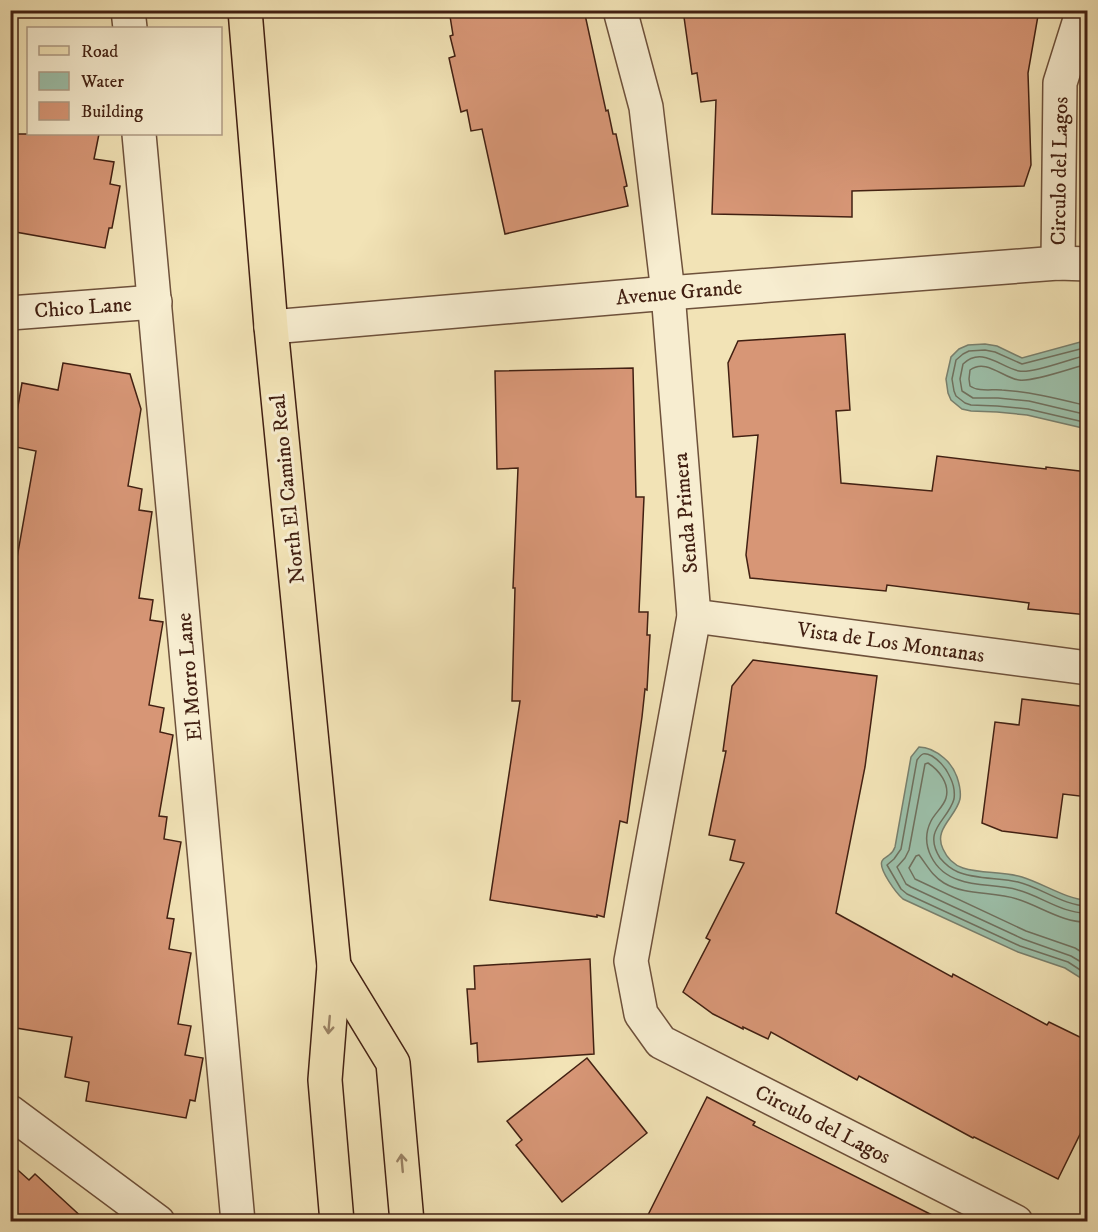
<svg xmlns="http://www.w3.org/2000/svg" width="1098" height="1232" viewBox="0 0 1098 1232" font-family="'IM FELL DW Pica',serif">
<style>
.water{fill:#9cbfa9;stroke:#787f6d;stroke-width:1.5}
.lines{fill:none;stroke-linecap:round;stroke-linejoin:round}
.shore{stroke:#6f705e;stroke-width:1.5}
.building{fill:#d79676;stroke:#422012;stroke-width:1.5}
.minor-casing{stroke:#6e513b;stroke-width:36}
.major-casing{stroke:#422012;stroke-width:36}
.minor{stroke:#f7edd0;stroke-width:33}
.major{stroke:#f2e3b6;stroke-width:33}
.oneway{stroke:#9a8264}
.labels{text-anchor:middle;stroke-width:6;stroke-linejoin:round;paint-order:stroke}
.street-label{font-size:21px;fill:#422012;stroke:#f7edd0}
</style>
<rect width="100%" height="100%" fill="#f2e3b6"/>
<filter id="stains"><feTurbulence type="fractalNoise" baseFrequency=".00333" numOctaves="4"/><feColorMatrix values="0 0 0 0 .2 0 0 0 0 .09 0 0 0 0 .02 0 0 0 .5 -.17"/></filter>
<radialGradient id="worn" r=".72"><stop offset=".6" stop-color="#630" stop-opacity="0"/><stop offset="1" stop-color="#630" stop-opacity=".3"/></radialGradient>
<g class="water">
<path d="M 1084,341 L 1088,342 L 1087,429 L 1027,415 L 997,412 L 971,411 L 962,409 L 951,400 L 948,393 L 946,379 L 951,357 L 959,349 L 968,345 L 985,344 L 997,346 L 1022,358 Z"/>
<path d="M 919,747 C 929,747 937,752 944,758 C 950,763 954,769 957,777 C 959,783 961,793 960,799 C 956,817 933,829 943,849 C 947,858 954,865 963,868 C 982,874 1003,871 1022,877 C 1042,883 1068,900 1087,900 L 1087,982 L 1065,968 L 1018,952 L 903,899 C 897,894 878,869 882,861 C 884,857 886,858 889,855 C 892,853 894,850 895,847 L 911,757 Z"/>
</g>
<g class="lines">
<g class="shore">
<path d="M 1088,347 L 1022,364 L 995,352 L 985,350 L 969,351 L 963,354 L 956,360 L 952,379 L 954,391 L 956,396 L 965,403 L 971,405 L 997,406 L 1028,409 L 1088,423"/>
<path d="M 1088,355 C 1072,358 1032,374 1019,371 C 1000,367 982,346 963,364 L 960,379 L 962,391 L 973,398 L 998,398 L 1029,401 L 1088,415"/>
<path d="M 1088,364 C 1071,368 1034,382 1019,380 C 1003,378 986,358 970,370 L 969,379 L 970,386 C 978,392 992,389 1002,390 C 1032,392 1059,399 1088,406"/>
<path d="M 1088,906 C 1064,906 1040,887 1018,882 C 1000,878 974,879 958,872 C 951,869 945,864 940,858 C 922,829 948,821 954,799 C 955,792 953,783 950,777 C 946,768 940,761 932,756 C 924,752 922,753 917,760 L 901,849 L 894,859 L 887,865 L 901,889 L 907,894 L 1020,946 L 1068,962 L 1088,975"/>
<path d="M 1088,913 C 1063,914 1041,896 1018,890 C 999,884 977,887 959,880 C 934,872 919,845 931,821 C 935,813 944,806 946,798 C 950,784 939,770 928,763 L 925,764 L 909,850 L 905,858 L 897,867 L 906,884 L 911,887 L 1023,939 L 1071,956 L 1088,966"/>
<path d="M 1088,922 C 1063,923 1040,906 1017,899 C 993,891 966,896 944,883 C 932,876 927,865 919,855 L 916,856 L 909,868 L 915,879 L 1026,931 L 1075,948 L 1088,956"/>
</g>
</g>
<g class="building">
<path d="M 449,10 L 584,10 L 606,111 L 608,110 L 613,134 L 616,134 L 627,186 L 624,187 L 628,206 L 505,234 L 482,129 L 471,131 L 467,110 L 461,112 L 449,58 L 455,56 L 450,36 L 453,35 Z"/>
<path d="M 683,10 L 1039,10 L 1028,73 L 1031,165 L 1024,186 L 852,191 L 852,217 L 712,214 L 716,100 L 701,102 L 697,73 L 692,74 Z"/>
<path d="M 10,134 L 99,134 L 94,159 L 114,162 L 110,184 L 120,186 L 112,228 L 109,228 L 105,248 L 10,231 Z"/>
<path d="M 845,334 L 850,410 L 836,411 L 841,483 L 932,491 L 937,456 L 1046,469 L 1046,467 L 1088,472 L 1088,615 L 1028,609 L 1029,603 L 887,585 L 886,591 L 750,578 L 746,555 L 758,435 L 733,437 L 728,363 L 738,341 Z"/>
<path d="M 63,363 L 130,374 L 141,409 L 128,486 L 142,489 L 139,510 L 152,512 L 139,598 L 153,600 L 150,620 L 163,622 L 149,705 L 164,708 L 160,732 L 173,735 L 159,816 L 167,817 L 164,839 L 181,842 L 167,918 L 174,919 L 169,949 L 191,953 L 178,1024 L 191,1026 L 185,1055 L 203,1058 L 195,1101 L 190,1100 L 186,1118 L 86,1101 L 89,1082 L 65,1077 L 72,1037 L 10,1027 L 10,597 L 36,451 L 11,446 L 22,383 L 58,390 Z"/>
<path d="M 633,368 L 636,497 L 644,497 L 639,612 L 648,612 L 647,635 L 650,635 L 647,690 L 645,689 L 642,717 L 627,823 L 620,821 L 604,917 L 597,915 L 597,917 L 490,900 L 520,701 L 512,701 L 515,588 L 513,588 L 518,468 L 497,469 L 495,371 Z"/>
<path d="M 753,660 L 877,676 L 865,767 L 836,913 L 952,977 L 953,974 L 1047,1025 L 1049,1022 L 1088,1041 L 1088,1118 L 1058,1179 L 974,1137 L 973,1138 L 859,1076 L 857,1080 L 771,1032 L 768,1039 L 743,1027 L 743,1029 L 713,1014 L 683,992 L 710,940 L 706,938 L 744,863 L 730,860 L 735,840 L 709,835 L 726,751 L 723,751 L 732,686 Z"/>
<path d="M 1022,699 L 1088,707 L 1088,797 L 1063,794 L 1057,838 L 1002,831 L 982,823 L 995,722 L 1019,725 Z"/>
<path d="M 590,959 L 594,1054 L 478,1062 L 477,1043 L 471,1044 L 467,989 L 475,989 L 474,966 Z"/>
<path d="M 587,1058 L 647,1133 L 562,1202 L 516,1145 L 522,1140 L 507,1121 Z"/>
<path d="M 707,1097 L 755,1122 L 753,1125 L 944,1221 L 645,1221 Z"/>
<path d="M 10,1163 L 29,1180 L 35,1174 L 86,1221 L 10,1221 Z"/>
</g>
<g class="lines">
<g class="minor-casing">
<g id="minor">
<path d="M 128,10 L 130,28"/>
<path d="M 620,10 L 646,107 L 668,293 L 694,616 L 631,961 L 641,1014 L 661,1042 L 1016,1222"/>
<path d="M 139,134 L 238,1222"/>
<path d="M 1058,263 L 1060,83 L 1083,10"/>
<path d="M 10,313 L 155,302"/>
<path d="M 271,327 L 668,293 L 1058,263 L 1088,264"/>
<path d="M 694,616 L 1088,668"/>
<path d="M 10,1112 L 158,1222"/>
</g>
</g>
<g class="major-casing">
<g id="major">
<path d="M 245,10 L 271,327 L 334,966 L 325,1080 L 337,1222"/>
<path d="M 334,966 L 393,1063 L 407,1222"/>
</g>
</g>
<use href="#minor" class="minor"/>
<use href="#major" class="major"/>
</g>
<defs><path id="oneway-shaft" d="M-6 0H5M1.5-3L5.5 0L1.5 3" fill="none" stroke-width="1.6" stroke-linecap="round" stroke-linejoin="round" transform="scale(1.5)"/></defs>
<g class="oneway">
<use href="#oneway-shaft" transform="translate(329 1025) rotate(95)"/>
<use href="#oneway-shaft" transform="translate(402 1163) rotate(-95)"/>
</g>
<g class="labels">
<g class="street-label">
<text transform="translate(1059 171) rotate(-89)" y="7">Circulo del Lagos</text>
<text transform="translate(679 292) rotate(-5)" y="7">Avenue Grande</text>
<text transform="translate(83 307) rotate(-4)" y="7">Chico Lane</text>
<text transform="translate(287 489) rotate(-96)" y="7">North El Camino Real</text>
<text transform="translate(685 513) rotate(-95)" y="7">Senda Primera</text>
<text transform="translate(891 642) rotate(8)" y="7">Vista de Los Montanas</text>
<text transform="translate(189 677) rotate(-95)" y="7">El Morro Lane</text>
<text transform="translate(823 1124) rotate(27)" y="7">Circulo del Lagos</text>
</g>
</g>
<rect width="1098" height="1232" fill="none" stroke="#f2e3b6" stroke-width="36"/>
<rect x="12" y="12" width="1074" height="1208" fill="none" stroke="#422012" stroke-width="3"/>
<rect x="18" y="18" width="1062" height="1196" fill="none" stroke="#422012" stroke-width="1.5"/>
<rect x="27" y="27" width="195" height="108" fill="#f7edd0" stroke="#af9b84" stroke-width="1.5"/>
<rect x="39" y="46" width="30" height="9" fill="#f2e3b6" stroke="#af9b84" stroke-width="1.5"/>
<text x="81" y="57" font-size="18" fill="#422012">Road</text>
<rect x="39" y="72" width="30" height="18" fill="#9cbfa9" stroke="#af9b84" stroke-width="1.5"/>
<text x="81" y="87" font-size="18" fill="#422012">Water</text>
<rect x="39" y="102" width="30" height="18" fill="#d79676" stroke="#af9b84" stroke-width="1.5"/>
<text x="81" y="117" font-size="18" fill="#422012">Building</text>
<rect width="100%" height="100%" filter="url(#stains)"/>
<rect width="100%" height="100%" fill="url(#worn)"/>
</svg>
